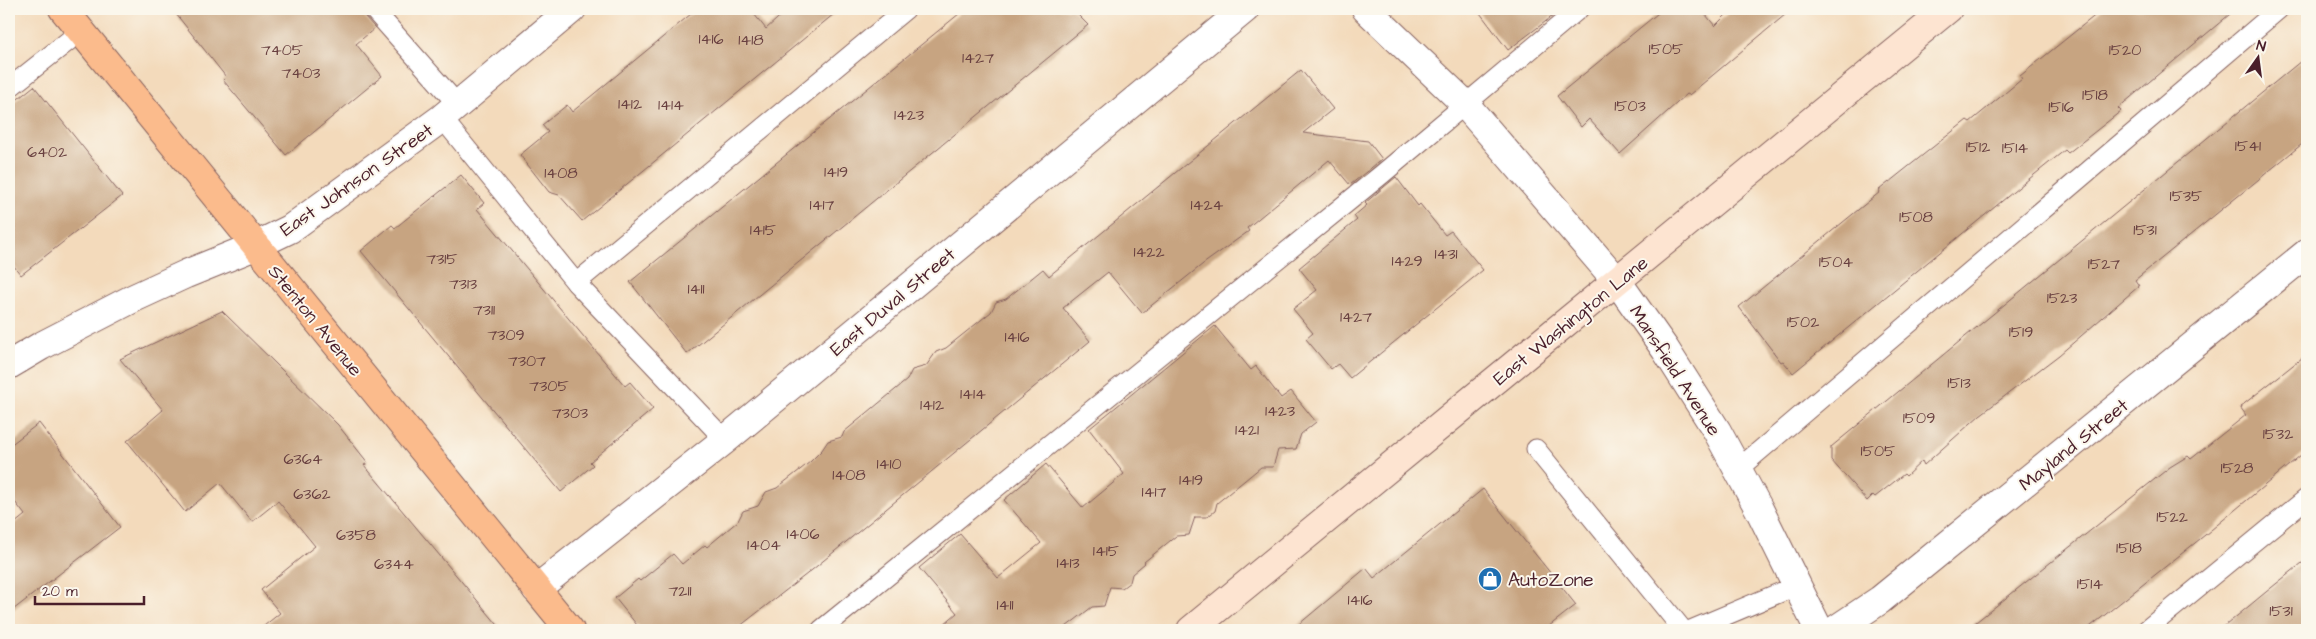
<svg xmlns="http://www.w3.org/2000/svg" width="2316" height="639" viewBox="0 0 2316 639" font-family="'Architects Daughter',sans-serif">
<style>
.building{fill:#c7a481}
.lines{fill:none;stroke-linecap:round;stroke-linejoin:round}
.service-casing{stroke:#85605d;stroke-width:21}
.minor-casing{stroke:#85605d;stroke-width:30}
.secondary-casing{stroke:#85605d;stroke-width:30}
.primary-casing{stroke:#85605d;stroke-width:30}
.service{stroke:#fff;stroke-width:19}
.minor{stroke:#fff;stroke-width:28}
.secondary{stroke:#fde4d1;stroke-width:28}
.primary{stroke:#fbbb8c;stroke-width:28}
.labels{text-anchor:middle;stroke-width:4;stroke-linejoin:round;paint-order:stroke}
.number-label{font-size:16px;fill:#694040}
.street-label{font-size:19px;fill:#4a1f2b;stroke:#fbf7ec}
.poi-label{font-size:19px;fill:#4a1f2b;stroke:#fbf7ec;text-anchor:start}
</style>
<rect width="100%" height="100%" fill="#fbf7ec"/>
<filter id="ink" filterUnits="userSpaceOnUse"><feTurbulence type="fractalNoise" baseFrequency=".02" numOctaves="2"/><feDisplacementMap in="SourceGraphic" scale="10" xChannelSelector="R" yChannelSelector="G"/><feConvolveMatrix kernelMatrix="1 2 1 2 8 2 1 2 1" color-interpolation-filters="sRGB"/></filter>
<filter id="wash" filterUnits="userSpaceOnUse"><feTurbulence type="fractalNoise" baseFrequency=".0096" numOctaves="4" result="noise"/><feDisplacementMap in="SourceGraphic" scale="20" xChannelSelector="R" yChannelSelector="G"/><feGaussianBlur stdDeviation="1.12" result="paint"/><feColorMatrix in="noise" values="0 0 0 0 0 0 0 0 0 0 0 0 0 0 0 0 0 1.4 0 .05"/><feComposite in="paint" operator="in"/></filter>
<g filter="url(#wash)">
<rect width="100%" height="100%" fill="#f3dabb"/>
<g id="blocks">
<g class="building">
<path d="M 172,9 L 362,9 L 364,16 L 375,28 L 356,44 L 382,76 L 286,155 L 223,80 L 226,77 Z"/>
<path d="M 697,9 L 750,9 L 766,29 L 788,9 L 840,9 L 582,221 L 559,195 L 549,192 L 520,155 L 548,132 L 542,125 L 567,105 L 572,112 Z"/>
<path d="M 965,9 L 1072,9 L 1088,25 L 687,354 L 630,282 Z"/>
<path d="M 1477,9 L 1562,9 L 1508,50 Z"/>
<path d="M 1663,9 L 1701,9 L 1715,26 L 1732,9 L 1792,9 L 1689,95 L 1687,94 L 1620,154 L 1589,119 L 1581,127 L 1557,96 Z"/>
<path d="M 2103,9 L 2236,9 L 2118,108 L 2121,111 L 2068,153 L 2065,150 L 2024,183 L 1793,373 L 1783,361 L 1781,362 L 1739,307 L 1880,192 L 1879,190 L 1967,120 L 1970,122 L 2022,79 L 2020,76 Z"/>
<path d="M 2307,56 L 2307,140 L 2135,280 L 2139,286 L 2059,355 L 1980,415 L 1924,465 L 1922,461 L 1906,476 L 1904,474 L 1875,497 L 1873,495 L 1867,501 L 1831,460 L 1831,447 Z"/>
<path d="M 1301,70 L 1333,109 L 1303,133 L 1368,141 L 1382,159 L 1350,185 L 1329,160 L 1247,228 L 1249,231 L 1203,264 L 1142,313 L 1108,272 L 1063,308 L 1090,341 L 812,570 L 735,630 L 641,630 L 615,598 L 638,579 L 640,581 L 673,554 L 682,564 L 705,545 L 707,547 L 738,521 L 743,511 L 758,506 L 766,492 L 777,488 L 810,462 L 822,450 L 828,441 L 842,437 L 844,432 L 907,380 L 912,370 L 926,366 L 936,352 L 946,348 L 991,312 L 996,302 L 1006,299 L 1043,269 L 1049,276 Z"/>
<path d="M 34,86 L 122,196 L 21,275 L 9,260 L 9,106 Z"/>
<path d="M 461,175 L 484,203 L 477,209 L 625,386 L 630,382 L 653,409 L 590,462 L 593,465 L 561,492 L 361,251 L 392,225 L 395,228 Z"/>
<path d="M 1396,177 L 1418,206 L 1420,204 L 1445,235 L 1451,231 L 1483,270 L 1350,378 L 1338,364 L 1331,369 L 1306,339 L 1313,333 L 1293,309 L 1317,290 L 1299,268 L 1357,220 L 1354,216 L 1367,205 L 1365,203 Z"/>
<path d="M 222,311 L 338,425 L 368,463 L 364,465 L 502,630 L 259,630 L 280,613 L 261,590 L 315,546 L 278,501 L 252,522 L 220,483 L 185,512 L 127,441 L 163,410 L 120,359 Z"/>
<path d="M 1215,326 L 1251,370 L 1256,366 L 1281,398 L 1291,391 L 1316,422 L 1301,434 L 1296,449 L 1278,450 L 1273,467 L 1261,467 L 1217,503 L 1215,511 L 1207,517 L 1195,517 L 1189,535 L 1176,536 L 1144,562 L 1145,563 L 1132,574 L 1130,582 L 1122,588 L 1110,587 L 1104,606 L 1092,607 L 1062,630 L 937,630 L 957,613 L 919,568 L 960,534 L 998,578 L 1041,543 L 1004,500 L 1046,464 L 1083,508 L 1124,474 L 1089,429 Z"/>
<path d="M 2307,354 L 2307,450 L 2205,535 L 2086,630 L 1966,630 L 2170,467 L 2188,456 L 2191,459 L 2246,415 L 2240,407 Z"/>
<path d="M 39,423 L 120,527 L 9,613 L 9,528 L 25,515 L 9,494 L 9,446 Z"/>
<path d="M 1483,489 L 1576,605 L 1544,630 L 1292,630 L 1366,568 L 1374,578 Z"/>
<path d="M 2307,559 L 2307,630 L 2220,630 L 2266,592 Z"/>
</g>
</g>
</g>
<g filter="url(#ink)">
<use href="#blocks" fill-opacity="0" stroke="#85605d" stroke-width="1"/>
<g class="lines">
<g class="service-casing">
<g id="service">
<path d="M 373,9 L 458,105"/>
<path d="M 9,88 L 81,31"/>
<path d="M 442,118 L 576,283 L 906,9"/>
<path d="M 576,283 L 725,440"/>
<path d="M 1536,449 L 1683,630"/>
<path d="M 1738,469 L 2279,9"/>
<path d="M 821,630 L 1381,175 L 1579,9"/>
<path d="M 1691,630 L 1798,585"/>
<path d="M 2146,630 L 2307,498"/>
</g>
</g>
<g class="minor-casing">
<g id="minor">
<path d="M 1366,9 L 1464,103 L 1617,281 L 1665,349 L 1717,431 L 1759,509 L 1819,630"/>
<path d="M 9,365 L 41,346 L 134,298 L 186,274 L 255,246 L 290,229 L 442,118 L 572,9"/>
<path d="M 536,589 L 725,440 L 1245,9"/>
<path d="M 1835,630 L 1880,600 L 2307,253"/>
</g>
</g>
<g class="secondary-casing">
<path id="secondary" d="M 1191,630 L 1948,9"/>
</g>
<g class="primary-casing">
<path id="primary" d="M 63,9 L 570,630"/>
</g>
<use href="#service" class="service"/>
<use href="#minor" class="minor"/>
<use href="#secondary" class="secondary"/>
<use href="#primary" class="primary"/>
</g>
</g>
<defs>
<g id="shop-disc" transform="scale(1.25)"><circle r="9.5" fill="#1f6fb2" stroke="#fbf7ec"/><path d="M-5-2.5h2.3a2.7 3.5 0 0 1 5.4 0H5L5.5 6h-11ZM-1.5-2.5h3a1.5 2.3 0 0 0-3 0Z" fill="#fff"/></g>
</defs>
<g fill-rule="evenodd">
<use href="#shop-disc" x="1490" y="579"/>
</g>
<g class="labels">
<g class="number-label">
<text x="711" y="44">1416</text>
<text x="751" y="45">1418</text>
<text x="1666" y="54">1505</text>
<text x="282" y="55">7405</text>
<text x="2125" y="55">1520</text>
<text x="978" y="63">1427</text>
<text x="301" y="78">7403</text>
<text x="2095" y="100">1518</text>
<text x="630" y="109">1412</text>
<text x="671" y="110">1414</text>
<text x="1630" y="111">1503</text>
<text x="2061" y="112">1516</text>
<text x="909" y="120">1423</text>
<text x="2248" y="151">1541</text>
<text x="1978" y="152">1512</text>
<text x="2015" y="153">1514</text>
<text x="47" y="157">6402</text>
<text x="836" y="177">1419</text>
<text x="561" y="178">1408</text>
<text x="2186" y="201">1535</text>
<text x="822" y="210">1417</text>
<text x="1207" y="210">1424</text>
<text x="1916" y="222">1508</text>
<text x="763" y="235">1415</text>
<text x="2145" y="235">1531</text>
<text x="1149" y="257">1422</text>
<text x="1446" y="259">1431</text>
<text x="442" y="264">7315</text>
<text x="1407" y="266">1429</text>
<text x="1836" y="267">1504</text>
<text x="2104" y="269">1527</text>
<text x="463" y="289">7313</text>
<text x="696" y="294">1411</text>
<text x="2062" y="303">1523</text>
<text x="484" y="315">7311</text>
<text x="1356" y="322">1427</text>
<text x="1803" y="327">1502</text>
<text x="2021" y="337">1519</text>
<text x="506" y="340">7309</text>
<text x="1017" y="342">1416</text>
<text x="527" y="366">7307</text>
<text x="1959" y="388">1513</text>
<text x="549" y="391">7305</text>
<text x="973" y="399">1414</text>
<text x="932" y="410">1412</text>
<text x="1280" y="416">1423</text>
<text x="570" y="418">7303</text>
<text x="1919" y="423">1509</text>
<text x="1247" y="435">1421</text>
<text x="2278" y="439">1532</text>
<text x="1878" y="456">1505</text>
<text x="303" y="464">6364</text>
<text x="889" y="469">1410</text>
<text x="2237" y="473">1528</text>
<text x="849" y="480">1408</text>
<text x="1191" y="485">1419</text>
<text x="1154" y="497">1417</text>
<text x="312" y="499">6362</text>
<text x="2172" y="522">1522</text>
<text x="803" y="539">1406</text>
<text x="356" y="540">6358</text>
<text x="764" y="550">1404</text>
<text x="2129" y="553">1518</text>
<text x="1106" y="556">1415</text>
<text x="1068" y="568">1413</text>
<text x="394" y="569">6344</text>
<text x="2090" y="589">1514</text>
<text x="680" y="596">7211</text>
<text x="1360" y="605">1416</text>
<text x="1005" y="610">1411</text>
<text x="2281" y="616">1531</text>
</g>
<g class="street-label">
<text transform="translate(356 179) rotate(-35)" y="7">East Johnson Street</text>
<text transform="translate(892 301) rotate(-40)" y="7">East Duval Street</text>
<text transform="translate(316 320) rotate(51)" y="7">Stenton Avenue</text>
<text transform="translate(1570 320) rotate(-39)" y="7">East Washington Lane</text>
<text transform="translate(1676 370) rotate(57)" y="7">Mansfield Avenue</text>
<text transform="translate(2073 444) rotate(-39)" y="7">Mayland Street</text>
</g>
<g class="poi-label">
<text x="1508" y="586">AutoZone</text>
</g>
</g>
<rect width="2316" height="639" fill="none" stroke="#fbf7ec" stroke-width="30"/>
<g transform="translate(2258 58) rotate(14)" stroke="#fbf7ec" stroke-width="4" paint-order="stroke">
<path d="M0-4L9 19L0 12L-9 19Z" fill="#4a1f2b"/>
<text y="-8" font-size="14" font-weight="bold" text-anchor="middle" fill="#4a1f2b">N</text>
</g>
<path d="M35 596v8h109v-8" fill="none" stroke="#4a1f2b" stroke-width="2.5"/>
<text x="42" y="596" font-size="15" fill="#4a1f2b" stroke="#fbf7ec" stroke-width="4" paint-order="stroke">20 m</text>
</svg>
